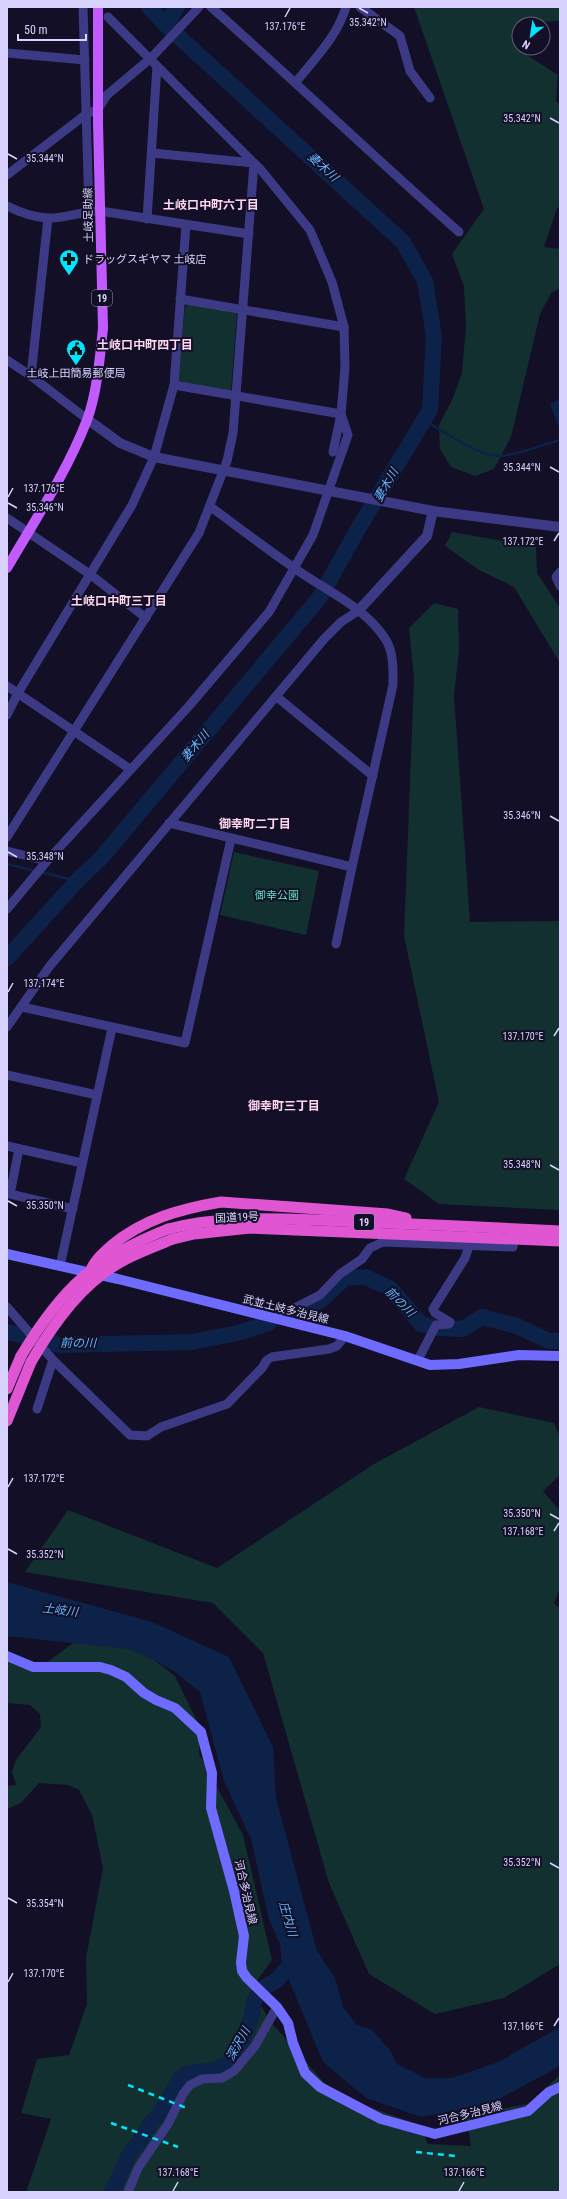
<svg xmlns="http://www.w3.org/2000/svg" width="567" height="2199" viewBox="0 0 567 2199" font-family="'Roboto Condensed','Noto Sans JP',sans-serif">
<style>
.green{fill:#12302f}
.water{fill:#0c2248}
.lines{fill:none;stroke-linecap:round;stroke-linejoin:round}
.stream{stroke:#0c2248;stroke-width:2.5}
.river{stroke:#0c2248;stroke-width:16}
.minor{stroke:#3d3a85;stroke-width:9}
.tertiary{stroke:#3d3a85;stroke-width:10}
.secondary{stroke:#6f6bff;stroke-width:10}
.primary{stroke:#c25bff;stroke-width:10}
.trunk{stroke:#e055d1;stroke-width:11}
.rail{stroke:#00e5ff;stroke-width:2.5;stroke-dasharray:6 5;stroke-linecap:butt}
.trunk-bridge{stroke:#e055d1;stroke-width:11}
.ticks{fill:none;stroke:#d9d4ff;stroke-width:1.5}
.labels{text-anchor:middle;stroke-width:4;stroke-linejoin:round;paint-order:stroke}
.shield{fill:#130f26;stroke:#9e99be;stroke-width:1}
.shield-label{font-size:10px;font-weight:bold;fill:#d9d4ff}
.street-label{font-size:11px;fill:#d9d4ff;stroke:#130f26}
.poi-label{font-size:11px;fill:#d9d4ff;stroke:#130f26;text-anchor:start}
.park-label{font-size:11px;fill:#5fe0c0;stroke:#130f26}
.water-label{font-size:12px;font-style:italic;fill:#62b6ff;stroke:#130f26}
.neighbourhood-label{font-size:12px;font-weight:bold;fill:#ffd6f0;stroke:#130f26}
.ticks-label{font-size:10px;text-anchor:middle;fill:#d9d4ff;stroke:#130f26;stroke-width:4;stroke-linejoin:round;paint-order:stroke}
</style>
<rect width="100%" height="100%" fill="#130f26"/>
<g class="green">
<path d="M 414,7 L 560,7 L 560,21 L 534,22 L 533,24 L 519,24 L 519,48 L 528,48 L 527,55 L 558,75 L 556,101 L 560,104 L 560,207 L 557,208 L 544,247 L 560,249 L 560,289 L 552,292 L 540,314 L 511,437 L 494,469 L 475,476 L 451,467 L 440,449 L 439,425 L 452,400 L 462,373 L 466,327 L 464,286 L 452,254 L 484,209 Z"/>
<path d="M 188,304 L 236,312 L 237,315 L 231,390 L 228,392 L 180,383 L 178,379 L 185,307 Z"/>
<path d="M 452,532 L 536,547 L 537,573 L 560,608 L 560,663 L 514,587 L 479,570 L 445,546 Z"/>
<path d="M 434,603 L 458,609 L 459,650 L 454,696 L 470,922 L 560,921 L 560,1210 L 439,1204 L 404,1179 L 439,1102 L 404,936 L 414,678 L 409,628 Z"/>
<path d="M 234,852 L 319,871 L 306,935 L 220,915 Z"/>
<path d="M 479,1407 L 554,1423 L 560,1437 L 560,1475 L 543,1491 L 560,1511 L 560,1589 L 554,1603 L 560,1608 L 560,1964 L 504,1998 L 435,2014 L 369,1974 L 329,1883 L 263,1653 L 213,1603 L 25,1572 L 68,1510 L 217,1568 L 374,1464 Z"/>
<path d="M 90,1631 L 153,1659 L 175,1676 L 200,1727 L 199,1754 L 243,1835 L 272,1960 L 251,1989 L 270,2021 L 335,2095 L 420,2125 L 428,2144 L 471,2146 L 466,2115 L 528,2104 L 560,2075 L 560,2192 L 26,2192 L 51,2119 L 21,2113 L 37,2059 L 69,2055 L 87,2004 L 86,1958 L 103,1868 L 92,1815 L 79,1790 L 68,1785 L 39,1783 L 21,1803 L 7,1809 L 7,1786 L 16,1785 L 12,1772 L 16,1760 L 41,1727 L 40,1714 L 30,1705 L 7,1703 L 7,1651 L 43,1665 Z"/>
</g>
<g class="water">
<path d="M 560,398 L 560,430 L 550,404 Z"/>
<path d="M 7,1582 L 152,1622 L 229,1657 L 273,1747 L 276,1798 L 317,1951 L 335,1978 L 343,2007 L 357,2025 L 372,2030 L 390,2050 L 397,2064 L 425,2078 L 452,2078 L 498,2062 L 560,2027 L 560,2066 L 488,2105 L 421,2117 L 366,2098 L 323,2062 L 282,1963 L 280,1944 L 269,1920 L 251,1839 L 224,1781 L 200,1692 L 175,1672 L 153,1659 L 128,1649 L 7,1636 Z"/>
</g>
<g class="lines">
<g class="stream">
<path d="M 424,420 C 443,431 479,457 501,456 C 521,454 541,445 560,440"/>
<path d="M 7,864 L 36,871"/>
<path d="M 41,872 L 77,881"/>
</g>
<g class="river">
<path d="M 166,25 L 177,7"/>
<path d="M 7,958 L 77,881 L 102,857 L 320,597 L 358,529 L 430,410 L 434,336 L 425,281 L 403,242 L 166,25 L 149,7"/>
<path d="M 291,1315 L 321,1300 L 345,1278 L 365,1277 L 390,1288 L 421,1324 L 438,1328 L 463,1329 L 482,1317 L 517,1326 L 549,1341 L 560,1341"/>
<path d="M 7,1332 L 60,1345 L 192,1342 L 238,1333 L 269,1323"/>
<path d="M 112,2192 L 130,2153 L 138,2144 L 151,2123 L 160,2113 L 180,2079 L 188,2073 L 214,2070 L 227,2064 L 242,2041 L 252,2016 L 254,2001 L 263,1988 L 277,1980 L 288,1967 L 302,1965"/>
</g>
<g class="minor">
<path d="M 83,7 L 89,211"/>
<path d="M 211,7 C 295,81 375,158 459,232"/>
<path d="M 360,7 L 400,36 L 410,71 L 430,98"/>
<path d="M 7,53 L 85,60"/>
<path d="M 296,82 C 315,58 337,37 346,7"/>
<path d="M 7,175 L 85,115 L 98,109 L 107,95 L 151,58 L 199,7"/>
<path d="M 7,206 C 19,212 33,217 47,218 C 64,219 82,211 100,211 L 249,234"/>
<path d="M 147,219 L 157,66"/>
<path d="M 180,299 L 344,327"/>
<path d="M 7,360 L 31,376 L 87,419"/>
<path d="M 31,376 L 48,218"/>
<path d="M 174,385 L 341,414 L 333,452"/>
<path d="M 7,518 L 91,575 L 146,618"/>
<path d="M 560,572 L 556,577 L 560,586"/>
<path d="M 7,686 L 130,769"/>
<path d="M 277,697 L 373,776"/>
<path d="M 7,715 L 18,693 L 132,505 L 154,457 L 174,385 L 186,225"/>
<path d="M 169,823 L 352,867 L 393,685 C 393,670 394,654 386,640 C 367,609 329,592 300,572 C 270,551 240,529 211,507"/>
<path d="M 7,837 L 199,533 L 227,461 L 233,433 L 254,163 L 152,153"/>
<path d="M 7,851 L 47,861"/>
<path d="M 7,909 L 47,861 L 189,706 L 269,612 L 313,535 L 348,435 L 341,414 L 345,368 L 344,327 L 332,282 L 310,230 L 261,170 L 108,17"/>
<path d="M 336,944 L 352,867"/>
<path d="M 22,1007 L 185,1043 L 231,839"/>
<path d="M 7,1027 L 49,967 L 324,639 L 341,622 L 358,611"/>
<path d="M 7,1075 L 97,1095"/>
<path d="M 7,1146 L 82,1163"/>
<path d="M 19,1149 L 10,1194 L 73,1209"/>
<path d="M 60,1266 L 112,1028"/>
<path d="M 7,1307 L 53,1360 L 130,1435 L 147,1436 L 161,1427 L 227,1404 L 262,1368 L 267,1360 L 272,1357 L 329,1349 L 337,1346 L 345,1336"/>
<path d="M 275,1318 L 320,1295 L 340,1274 L 362,1259 L 370,1248 L 383,1242 L 513,1247 L 514,1239"/>
<path d="M 418,1360 L 436,1325 L 449,1324 L 450,1322 L 435,1313 L 433,1309 L 465,1258 L 469,1246"/>
<path d="M 37,1409 L 53,1360"/>
<path d="M 128,2192 L 138,2168 L 168,2124 L 183,2094 L 190,2085 L 202,2079 L 222,2078 L 234,2071 L 255,2046 L 277,2007"/>
</g>
<g class="tertiary">
<path d="M 87,419 L 120,443 L 154,457 L 433,511 L 560,527"/>
<path d="M 358,611 L 427,536 L 433,511"/>
</g>
<g class="secondary">
<path d="M 7,1254 L 118,1279 L 345,1336 L 430,1365 L 459,1364 L 519,1355 L 560,1356"/>
<path d="M 7,1656 L 33,1667 L 100,1667 L 111,1670 L 126,1677 L 144,1693 L 156,1700 L 175,1708 L 201,1732 L 212,1773 L 211,1808 L 234,1891 L 244,1936 L 241,1962 L 242,1971 L 247,1978 L 277,2007 L 288,2023 L 293,2043 L 305,2073 L 320,2087 L 381,2119 L 435,2134 L 528,2111 L 549,2092 L 560,2087"/>
</g>
<path class="primary" d="M 7,568 C 35,520 67,472 87,420 C 97,393 100,357 103,328 L 98,123 L 98,7"/>
<g class="trunk">
<path d="M 168,1229 C 225,1214 282,1219 339,1221 C 413,1224 486,1227 560,1231"/>
<path d="M 173,1239 L 194,1234 L 250,1228 L 560,1241"/>
<path d="M 90,1272 C 94,1261 102,1254 111,1246 C 143,1219 180,1209 221,1202 L 388,1214 L 406,1218"/>
<path d="M 7,1389 L 21,1356"/>
<path d="M 7,1421 L 31,1362"/>
</g>
<g class="rail">
<path d="M 128,2085 L 189,2109"/>
<path d="M 111,2123 L 178,2147"/>
<path d="M 416,2152 L 455,2156"/>
</g>
<g class="trunk-bridge">
<path d="M 21,1356 C 62,1288 94,1258 168,1229"/>
<path d="M 31,1362 C 55,1321 84,1280 128,1258 C 142,1251 158,1245 173,1239"/>
</g>
</g>
<path class="ticks" d="M 359,8 L 368,13M 285,17 L 290,8M 550,118 L 559,123M 8,154 L 17,159M 550,467 L 559,472M 8,497 L 13,488M 8,503 L 17,508M 554,541 L 559,533M 550,816 L 559,821M 8,852 L 17,857M 8,992 L 13,983M 554,1036 L 559,1028M 550,1165 L 559,1170M 8,1201 L 17,1206M 8,1487 L 13,1478M 550,1514 L 559,1519M 554,1531 L 559,1523M 8,1549 L 17,1554M 550,1863 L 559,1868M 8,1898 L 17,1903M 8,1982 L 13,1973M 554,2026 L 559,2018M 173,2191 L 178,2182M 459,2191 L 464,2182"/>
<defs>
<g id="pharmacy-pin" transform="scale(1)"><path d="M0 17L-7.5 6A9.5 9.5 0 1 1 7.5 6Z" fill="#00e5ff" stroke="#130f26"/><path d="M-2-6h4v4h4v4h-4v4h-4v-4h-4v-4h4Z" fill="#111"/></g>
<g id="civic-pin" transform="scale(1)"><path d="M0 17L-7.5 6A9.5 9.5 0 1 1 7.5 6Z" fill="#00e5ff" stroke="#130f26"/><path d="M-.6-6.5H3V-4.5H.6V-3L4-1V1h2V6H-6V1h2V-1L-.6-3ZM-1.2 2.5V6h2.4V2.5Z" fill="#111"/></g>
</defs>
<g fill-rule="evenodd">
<use href="#pharmacy-pin" x="69" y="259"/>
<use href="#civic-pin" x="76" y="349"/>
</g>
<g class="labels">
<g class="shield">
<rect x="92" y="290" width="20" height="16" rx="3"/>
<rect x="354" y="1214" width="20" height="16" rx="3"/>
</g>
<g class="shield-label">
<text x="102" y="302">19</text>
<text x="364" y="1226">19</text>
</g>
<g class="street-label">
<text transform="translate(88 215) rotate(-91)" y="4">土岐足助線</text>
<text transform="translate(237 1217) rotate(-3)" y="4">国道19号</text>
<text transform="translate(286 1309) rotate(14)" y="4">武並土岐多治見線</text>
<text transform="translate(246 1892) rotate(77)" y="4">河合多治見線</text>
<text transform="translate(470 2113) rotate(-14)" y="4">河合多治見線</text>
</g>
<g class="poi-label">
<text x="83" y="263">ドラッグスギヤマ 土岐店</text>
<text x="76" y="377" text-anchor="middle">土岐上田簡易郵便局</text>
</g>
<g class="park-label">
<text x="277" y="899">御幸公園</text>
</g>
<g class="water-label">
<text transform="translate(323 167) rotate(43)" y="4">妻木川</text>
<text transform="translate(386 485) rotate(-60)" y="4">妻木川</text>
<text transform="translate(195 746) rotate(-50)" y="4">妻木川</text>
<text transform="translate(400 1302) rotate(45)" y="4">前の川</text>
<text transform="translate(78 1343) rotate(1)" y="4">前の川</text>
<text transform="translate(60 1610) rotate(7)" y="4">土岐川</text>
<text transform="translate(288 1919) rotate(74)" y="4">庄内川</text>
<text transform="translate(238 2044) rotate(-61)" y="4">深沢川</text>
</g>
<g class="neighbourhood-label">
<text x="211" y="209">土岐口中町六丁目</text>
<text x="145" y="349">土岐口中町四丁目</text>
<text x="119" y="605">土岐口中町三丁目</text>
<text x="255" y="828">御幸町二丁目</text>
<text x="284" y="1110">御幸町三丁目</text>
</g>
</g>
<g class="ticks-label">
<text x="368" y="26">35.342°N</text>
<text x="285" y="30">137.176°E</text>
<text x="522" y="122">35.342°N</text>
<text x="45" y="162">35.344°N</text>
<text x="522" y="471">35.344°N</text>
<text x="44" y="492">137.176°E</text>
<text x="45" y="511">35.346°N</text>
<text x="523" y="545">137.172°E</text>
<text x="522" y="819">35.346°N</text>
<text x="45" y="860">35.348°N</text>
<text x="44" y="987">137.174°E</text>
<text x="523" y="1040">137.170°E</text>
<text x="522" y="1168">35.348°N</text>
<text x="45" y="1209">35.350°N</text>
<text x="44" y="1482">137.172°E</text>
<text x="522" y="1517">35.350°N</text>
<text x="523" y="1535">137.168°E</text>
<text x="45" y="1558">35.352°N</text>
<text x="522" y="1866">35.352°N</text>
<text x="45" y="1907">35.354°N</text>
<text x="44" y="1977">137.170°E</text>
<text x="523" y="2030">137.166°E</text>
<text x="178" y="2176">137.168°E</text>
<text x="464" y="2176">137.166°E</text>
</g>
<rect width="567" height="2199" fill="none" stroke="#d9d4ff" stroke-width="16"/>
<g transform="translate(531 36) rotate(210)"><circle r="19" fill="#130f26" stroke="#625e7d"/>
<path d="M0-3L7 15L0 10L-7 15Z" fill="#00e5ff"/>
<text y="-6" font-size="11" font-weight="bold" text-anchor="middle" fill="#d9d4ff">N</text>
</g>
<path d="M18 34v6h68v-6" fill="none" stroke="#d9d4ff" stroke-width="2"/>
<text x="24" y="34" font-size="12" fill="#d9d4ff" stroke="#130f26" stroke-width="3" paint-order="stroke">50 m</text>
</svg>
